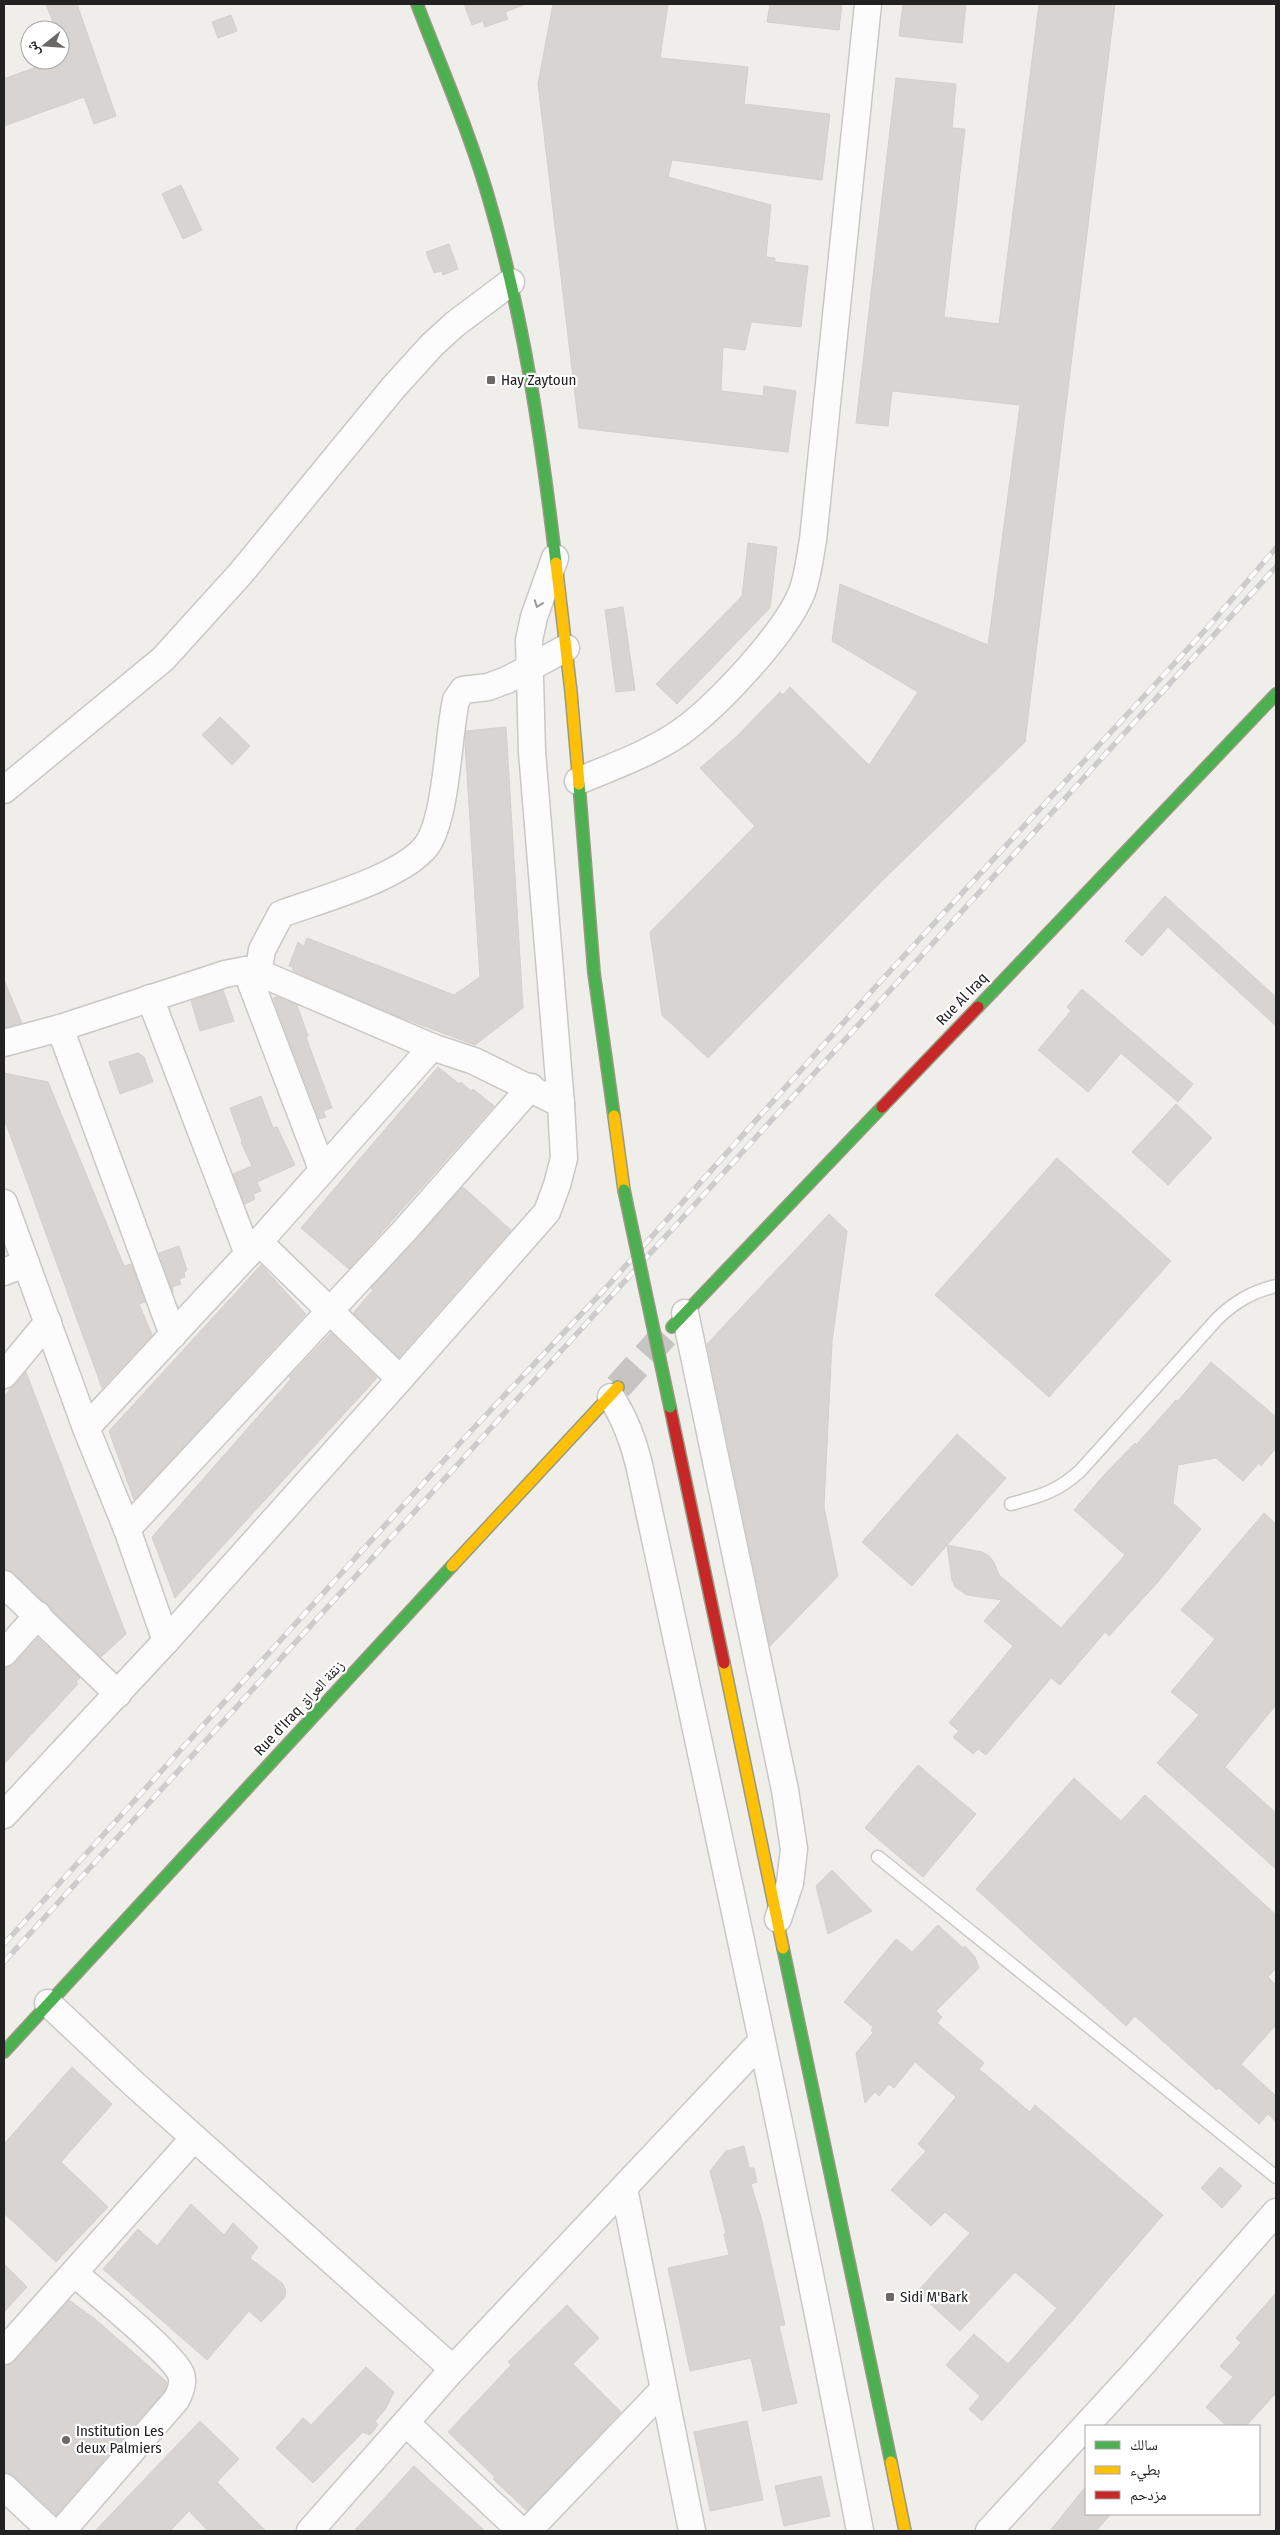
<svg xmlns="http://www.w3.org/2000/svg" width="1280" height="2535" viewBox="0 0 1280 2535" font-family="'Fira Sans Condensed','Noto Naskh Arabic',sans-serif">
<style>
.building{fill:#d7d4d2;stroke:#d3d0cc}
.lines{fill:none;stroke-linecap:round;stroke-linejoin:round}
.secondary-tunnel{stroke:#c7c5c3;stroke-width:28;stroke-dasharray:28 14;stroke-linecap:butt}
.lane-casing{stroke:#c9c8c7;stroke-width:15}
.street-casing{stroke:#c9c8c7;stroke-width:29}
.fast-casing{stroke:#999a82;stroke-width:14}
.slow-casing{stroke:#999a82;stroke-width:14}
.jam-casing{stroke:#999a82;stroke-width:14}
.lane{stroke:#fdfcfc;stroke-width:12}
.street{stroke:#fdfcfc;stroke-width:26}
.fast{stroke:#4caf50;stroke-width:11}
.slow{stroke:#ffc107;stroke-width:11}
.jam{stroke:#c62828;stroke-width:11}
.rail-casing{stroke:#ccc;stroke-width:5.5}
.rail{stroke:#fff;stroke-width:4;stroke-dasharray:11;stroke-linecap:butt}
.fast-bridge-casing{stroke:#999a82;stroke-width:14;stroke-linecap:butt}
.fast-bridge{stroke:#4caf50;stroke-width:11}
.oneway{stroke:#9a9a9a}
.poi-dot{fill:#6a6968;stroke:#fff;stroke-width:2}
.labels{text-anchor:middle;stroke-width:4.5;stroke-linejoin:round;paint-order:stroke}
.poi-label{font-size:15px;fill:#222;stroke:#fff;text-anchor:start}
.street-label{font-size:15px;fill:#222;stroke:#fff}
</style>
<rect width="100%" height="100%" fill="#f0eeeb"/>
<g class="building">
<path d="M 46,4 L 77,4 L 116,116 L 94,124 L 84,97 L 4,126 L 4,79 L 66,56 L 60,41 L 60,30 L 56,30 Z"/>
<path d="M 464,4 L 524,4 L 524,5 L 505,12 L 508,19 L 485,27 L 483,21 L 472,25 Z"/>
<path d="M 553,4 L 668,4 L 660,58 L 748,67 L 744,104 L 830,114 L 822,180 L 672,160 L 668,177 L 771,205 L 766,257 L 775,258 L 775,262 L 808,266 L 801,327 L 751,322 L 745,350 L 723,347 L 721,391 L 763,396 L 764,386 L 796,391 L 788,452 L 579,428 L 538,84 Z"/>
<path d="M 770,4 L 842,4 L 839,30 L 767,22 Z"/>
<path d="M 903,4 L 966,4 L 962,43 L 899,36 Z"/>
<path d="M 1039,4 L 1115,4 L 1025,742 L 884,879 L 708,1058 L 662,1015 L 650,932 L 755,826 L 700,768 L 736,737 L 780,692 L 783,695 L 790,687 L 869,765 L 918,692 L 832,641 L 840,584 L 988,645 L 1020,405 L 892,391 L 888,426 L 856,423 L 896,78 L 956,84 L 952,128 L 965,129 L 944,317 L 999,324 Z"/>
<path d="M 231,15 L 237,31 L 218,38 L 212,22 Z"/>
<path d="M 181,185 L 202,230 L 183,239 L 162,194 Z"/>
<path d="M 449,244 L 458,269 L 443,275 L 442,271 L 434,273 L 426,252 Z"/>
<path d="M 748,543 L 777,547 L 770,608 L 677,704 L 656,684 L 742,596 Z"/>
<path d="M 623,607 L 635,690 L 616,692 L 605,610 Z"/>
<path d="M 220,717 L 250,746 L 232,765 L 202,735 Z"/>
<path d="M 506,727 L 523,1008 L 475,1045 L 397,1016 L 293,971 L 293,967 L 289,966 L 298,942 L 304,946 L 307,938 L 454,995 L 480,977 L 465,743 L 466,731 Z"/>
<path d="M 1165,896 L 1276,997 L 1276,1026 L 1168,927 L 1142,956 L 1125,941 Z"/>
<path d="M 4,980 L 22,1023 L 4,1028 Z"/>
<path d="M 1082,989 L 1193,1084 L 1178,1102 L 1121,1053 L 1088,1092 L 1038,1050 L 1071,1011 L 1067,1007 Z"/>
<path d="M 223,990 L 234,1021 L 200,1031 L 191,1001 Z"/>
<path d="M 277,997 L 297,1005 L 308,1036 L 306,1037 L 332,1108 L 323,1111 L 326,1117 L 319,1119 L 273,998 Z"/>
<path d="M 138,1053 L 144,1057 L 153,1082 L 120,1094 L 109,1062 Z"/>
<path d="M 438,1067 L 459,1084 L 461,1082 L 471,1091 L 473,1089 L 494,1106 L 349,1269 L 301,1228 Z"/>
<path d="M 4,1073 L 48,1082 L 124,1266 L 131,1264 L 145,1302 L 139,1304 L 152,1335 L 102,1388 L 4,1118 Z"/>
<path d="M 261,1096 L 273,1128 L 277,1127 L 295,1165 L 257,1182 L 261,1191 L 253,1194 L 255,1199 L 245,1204 L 233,1174 L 252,1166 L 241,1142 L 242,1141 L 230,1108 Z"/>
<path d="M 1176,1104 L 1212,1138 L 1168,1185 L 1132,1152 Z"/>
<path d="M 1057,1158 L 1171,1261 L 1049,1397 L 935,1295 Z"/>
<path d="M 463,1187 L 511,1230 L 399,1357 L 353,1313 L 373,1290 L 371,1288 Z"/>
<path d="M 829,1214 L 847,1231 L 832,1342 L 824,1507 L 838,1576 L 770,1646 L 707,1344 Z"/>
<path d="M 179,1246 L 187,1270 L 184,1273 L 185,1277 L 179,1279 L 181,1284 L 172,1287 L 173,1292 L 159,1253 Z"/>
<path d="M 261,1265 L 306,1314 L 134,1500 L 109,1431 Z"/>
<path d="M 331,1333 L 377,1378 L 175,1598 L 152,1537 L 291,1379 L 289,1377 Z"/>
<path d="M 1211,1362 L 1276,1417 L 1276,1448 L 1261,1466 L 1259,1463 L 1243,1481 L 1216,1458 L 1178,1465 L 1173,1503 L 1201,1529 L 1157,1583 L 1109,1636 L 1105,1632 L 1060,1685 L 1051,1678 L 986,1755 L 978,1749 L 973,1754 L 953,1737 L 959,1731 L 949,1723 L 1013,1646 L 984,1621 L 1002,1600 L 967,1595 L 955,1587 L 952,1580 L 947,1545 L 912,1586 L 862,1542 L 957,1434 L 1006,1478 L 947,1545 L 982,1552 L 989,1556 L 994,1562 L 999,1575 L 1061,1628 L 1125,1555 L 1074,1510 L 1105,1474 L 1135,1443 L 1136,1445 L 1176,1400 L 1178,1401 Z"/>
<path d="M 26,1372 L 126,1634 L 101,1657 L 14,1573 L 4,1569 L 4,1396 Z"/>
<path d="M 1264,1513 L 1276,1524 L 1276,1705 L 1225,1767 L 1276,1813 L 1276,1869 L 1157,1763 L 1199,1715 L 1171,1692 L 1215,1639 L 1181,1610 Z"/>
<path d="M 38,1638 L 80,1678 L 76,1681 L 78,1684 L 4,1764 L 4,1668 L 15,1663 Z"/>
<path d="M 918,1765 L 976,1814 L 923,1877 L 865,1828 Z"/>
<path d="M 1074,1778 L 1121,1821 L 1145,1795 L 1276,1915 L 1276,1968 L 1268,1977 L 1276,1985 L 1276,2025 L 1241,2064 L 1276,2096 L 1276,2122 L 1268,2114 L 1259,2124 L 1219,2088 L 1217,2090 L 1135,2016 L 1126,2026 L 976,1889 Z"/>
<path d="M 832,1870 L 872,1911 L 828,1934 L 816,1886 Z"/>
<path d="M 938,1925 L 963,1948 L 965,1946 L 975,1957 L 979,1968 L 936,2011 L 942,2017 L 937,2023 L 984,2063 L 979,2069 L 1030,2112 L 1035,2105 L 1163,2215 L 1072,2321 L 982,2421 L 969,2409 L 980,2396 L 946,2365 L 974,2334 L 1008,2364 L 1057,2308 L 1015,2272 L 960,2331 L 917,2292 L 970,2233 L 945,2212 L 931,2226 L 891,2190 L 926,2151 L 918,2144 L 956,2097 L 915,2062 L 894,2088 L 889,2084 L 879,2096 L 875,2092 L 865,2103 L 856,2053 L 873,2033 L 871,2030 L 873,2027 L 844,2002 L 896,1939 L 912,1952 Z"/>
<path d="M 72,2067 L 112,2104 L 61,2162 L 108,2207 L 56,2262 L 4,2213 L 4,2144 Z"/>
<path d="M 744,2146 L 749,2168 L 754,2168 L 757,2182 L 751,2184 L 762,2221 L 785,2325 L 779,2326 L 797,2403 L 763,2411 L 751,2358 L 690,2371 L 668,2268 L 729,2255 L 724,2234 L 726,2233 L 710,2171 L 726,2151 Z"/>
<path d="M 1220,2167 L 1242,2186 L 1222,2208 L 1201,2188 Z"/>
<path d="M 191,2204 L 224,2235 L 233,2223 L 258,2247 L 250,2258 L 283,2284 L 286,2291 L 285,2297 L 261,2322 L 249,2311 L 207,2360 L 103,2269 L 138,2229 L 157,2246 Z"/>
<path d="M 4,2264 L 27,2287 L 4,2312 Z"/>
<path d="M 1276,2293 L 1276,2393 L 1246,2426 L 1227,2426 L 1206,2407 L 1233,2377 L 1220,2366 L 1241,2343 L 1236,2338 Z"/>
<path d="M 69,2300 L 95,2319 L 167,2382 L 164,2391 L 56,2515 L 14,2476 L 4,2472 L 4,2366 L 15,2361 Z"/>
<path d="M 567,2305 L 599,2338 L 573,2364 L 621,2412 L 527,2511 L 493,2479 L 495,2477 L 448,2432 L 511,2365 L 508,2362 Z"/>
<path d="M 366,2367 L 394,2392 L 385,2410 L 375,2421 L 378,2425 L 370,2435 L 363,2432 L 313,2483 L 276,2448 L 303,2418 L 311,2425 Z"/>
<path d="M 200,2421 L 239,2459 L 217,2482 L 266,2531 L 208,2531 L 189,2511 L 170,2531 L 95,2531 Z"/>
<path d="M 747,2421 L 763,2500 L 710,2511 L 694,2432 Z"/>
<path d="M 414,2466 L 485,2531 L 354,2531 Z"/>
<path d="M 821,2476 L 830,2516 L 784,2526 L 775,2486 Z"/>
<path d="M 1086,2486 L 1086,2514 L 1111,2514 L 1096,2531 L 1050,2531 Z"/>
</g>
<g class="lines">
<path class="secondary-tunnel" d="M 618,1387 L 671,1328"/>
<g class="lane-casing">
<g id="lane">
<path d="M 1011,1504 C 1040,1496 1057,1492 1080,1471 L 1218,1318 C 1236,1301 1252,1292 1276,1286"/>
<path d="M 878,1857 L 1276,2177"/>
</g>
</g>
<g class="street-casing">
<g id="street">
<path d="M 555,558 L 534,617 L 529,640 L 532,752 L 561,1104"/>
<path d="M 578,781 C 612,767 651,753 681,732 C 718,705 785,634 802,592 C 808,576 810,556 813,540 L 868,4"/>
<path d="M 4,790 L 163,659 L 241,573 L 393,388 L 432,345 L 455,324 L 511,282"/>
<path d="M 246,970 L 322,1169"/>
<path d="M 258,973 L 262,950 L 281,914 C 319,900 404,877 427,845 C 447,816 448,736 456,700 L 463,690 L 488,687 L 507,680 L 566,648"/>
<path d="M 150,998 L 248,1254"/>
<path d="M 60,1028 L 173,1335"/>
<path d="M 4,1043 L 60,1028 L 225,974 L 246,970 L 269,977 L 432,1047 L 474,1061 L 561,1104 L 564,1158 L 557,1185 L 547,1212 L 400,1379 L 166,1641"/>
<path d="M 4,1203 L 86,1428 L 127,1529 L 166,1641 L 4,1815"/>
<path d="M 259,1242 L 400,1379"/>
<path d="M 4,1272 L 26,1263"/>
<path d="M 685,1313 L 785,1790 L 794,1849 L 790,1883 L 778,1919"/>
<path d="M 4,1375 L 48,1322"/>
<path d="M 611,1397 C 626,1420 634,1442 640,1469 C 716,1822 793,2176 860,2531"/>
<path d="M 86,1428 L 259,1242 L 432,1047"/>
<path d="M 127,1529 L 406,1229 L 531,1087"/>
<path d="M 4,1584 L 118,1694"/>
<path d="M 4,1653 L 38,1615"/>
<path d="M 48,2003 L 134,2084 L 453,2369"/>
<path d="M 624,2188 L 692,2531"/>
<path d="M 4,2351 L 194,2138"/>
<path d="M 407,2424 L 521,2531"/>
<path d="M 4,2487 L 51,2531"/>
<path d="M 62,2531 L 176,2400 C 180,2393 184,2383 181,2374 C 172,2353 96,2292 74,2273"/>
<path d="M 310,2531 L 453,2369 L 761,2042"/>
<path d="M 528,2531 L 663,2390"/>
<path d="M 989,2531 L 1139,2368 L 1276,2212"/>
</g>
</g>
<g class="fast-casing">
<g id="fast">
<path d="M 417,4 C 443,72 473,140 492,210 C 525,325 542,444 556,563"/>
<path d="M 579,784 L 594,973 L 614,1116"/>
<path d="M 978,1007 L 1276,694"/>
<path d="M 672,1327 L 882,1107"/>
<path d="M 783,1948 L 891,2462"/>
<path d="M 4,2052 L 452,1566"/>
</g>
</g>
<g class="slow-casing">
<g id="slow">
<path d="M 556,563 L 571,692 L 579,784"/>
<path d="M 614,1116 L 624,1190"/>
<path d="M 452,1566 L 618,1387"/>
<path d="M 724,1663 L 783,1948"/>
<path d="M 891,2462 L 905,2531"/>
</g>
</g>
<g class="jam-casing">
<g id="jam">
<path d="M 882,1107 L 978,1007"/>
<path d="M 670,1407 L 724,1663"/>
</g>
</g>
<use href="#lane" class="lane"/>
<use href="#street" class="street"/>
<use href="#fast" class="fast"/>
<use href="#slow" class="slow"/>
<use href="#jam" class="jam"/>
<g class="rail-casing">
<g id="rail">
<path d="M 4,1944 L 470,1432 L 604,1290 L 879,983 L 1208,627 L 1276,548"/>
<path d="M 4,1962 L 1276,567"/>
</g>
</g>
<use href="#rail" class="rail"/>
<g class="fast-bridge-casing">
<path id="fast-bridge" d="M 624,1190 L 670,1407"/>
</g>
<use href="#fast-bridge" class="fast-bridge"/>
</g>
<defs><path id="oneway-chevron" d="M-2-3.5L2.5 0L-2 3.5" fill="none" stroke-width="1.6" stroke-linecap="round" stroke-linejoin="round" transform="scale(1.25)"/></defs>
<use class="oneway" href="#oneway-chevron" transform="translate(538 604) rotate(110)"/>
<g class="poi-dot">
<rect x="486" y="375" width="10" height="10" rx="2.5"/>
<rect x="885" y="2292" width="10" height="10" rx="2.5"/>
<circle cx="66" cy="2440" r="5"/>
</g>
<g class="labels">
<g class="poi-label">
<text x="501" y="385">Hay Zaytoun</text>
<text x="900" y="2302">Sidi M'Bark</text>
<text x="76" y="2436">Institution Les<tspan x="76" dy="17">deux Palmiers</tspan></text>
</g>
<g class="street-label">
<text transform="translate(962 999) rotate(-46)" y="5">Rue Al Iraq</text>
<text transform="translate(299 1708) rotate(-47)" y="5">Rue d'Iraq زنقة العراق</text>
</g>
</g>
<rect width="1280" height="2535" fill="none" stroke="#222222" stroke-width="10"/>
<rect x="1085" y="2425" width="175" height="90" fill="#ffffff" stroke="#a7a7a7"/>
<rect x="1095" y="2441" width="25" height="8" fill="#4caf50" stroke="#a7a7a7"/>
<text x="1130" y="2450" font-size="15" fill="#222222">سالك</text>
<rect x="1095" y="2466" width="25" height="8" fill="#ffc107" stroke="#a7a7a7"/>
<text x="1130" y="2475" font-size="15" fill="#222222">بطيء</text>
<rect x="1095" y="2491" width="25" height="8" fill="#c62828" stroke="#a7a7a7"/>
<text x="1130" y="2500" font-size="15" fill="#222222">مزدحم</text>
<g transform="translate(45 45) rotate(253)"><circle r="24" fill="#ffffff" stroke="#a7a7a7"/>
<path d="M0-4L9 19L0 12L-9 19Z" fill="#6a6968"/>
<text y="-8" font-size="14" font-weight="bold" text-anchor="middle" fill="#222222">ش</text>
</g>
</svg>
